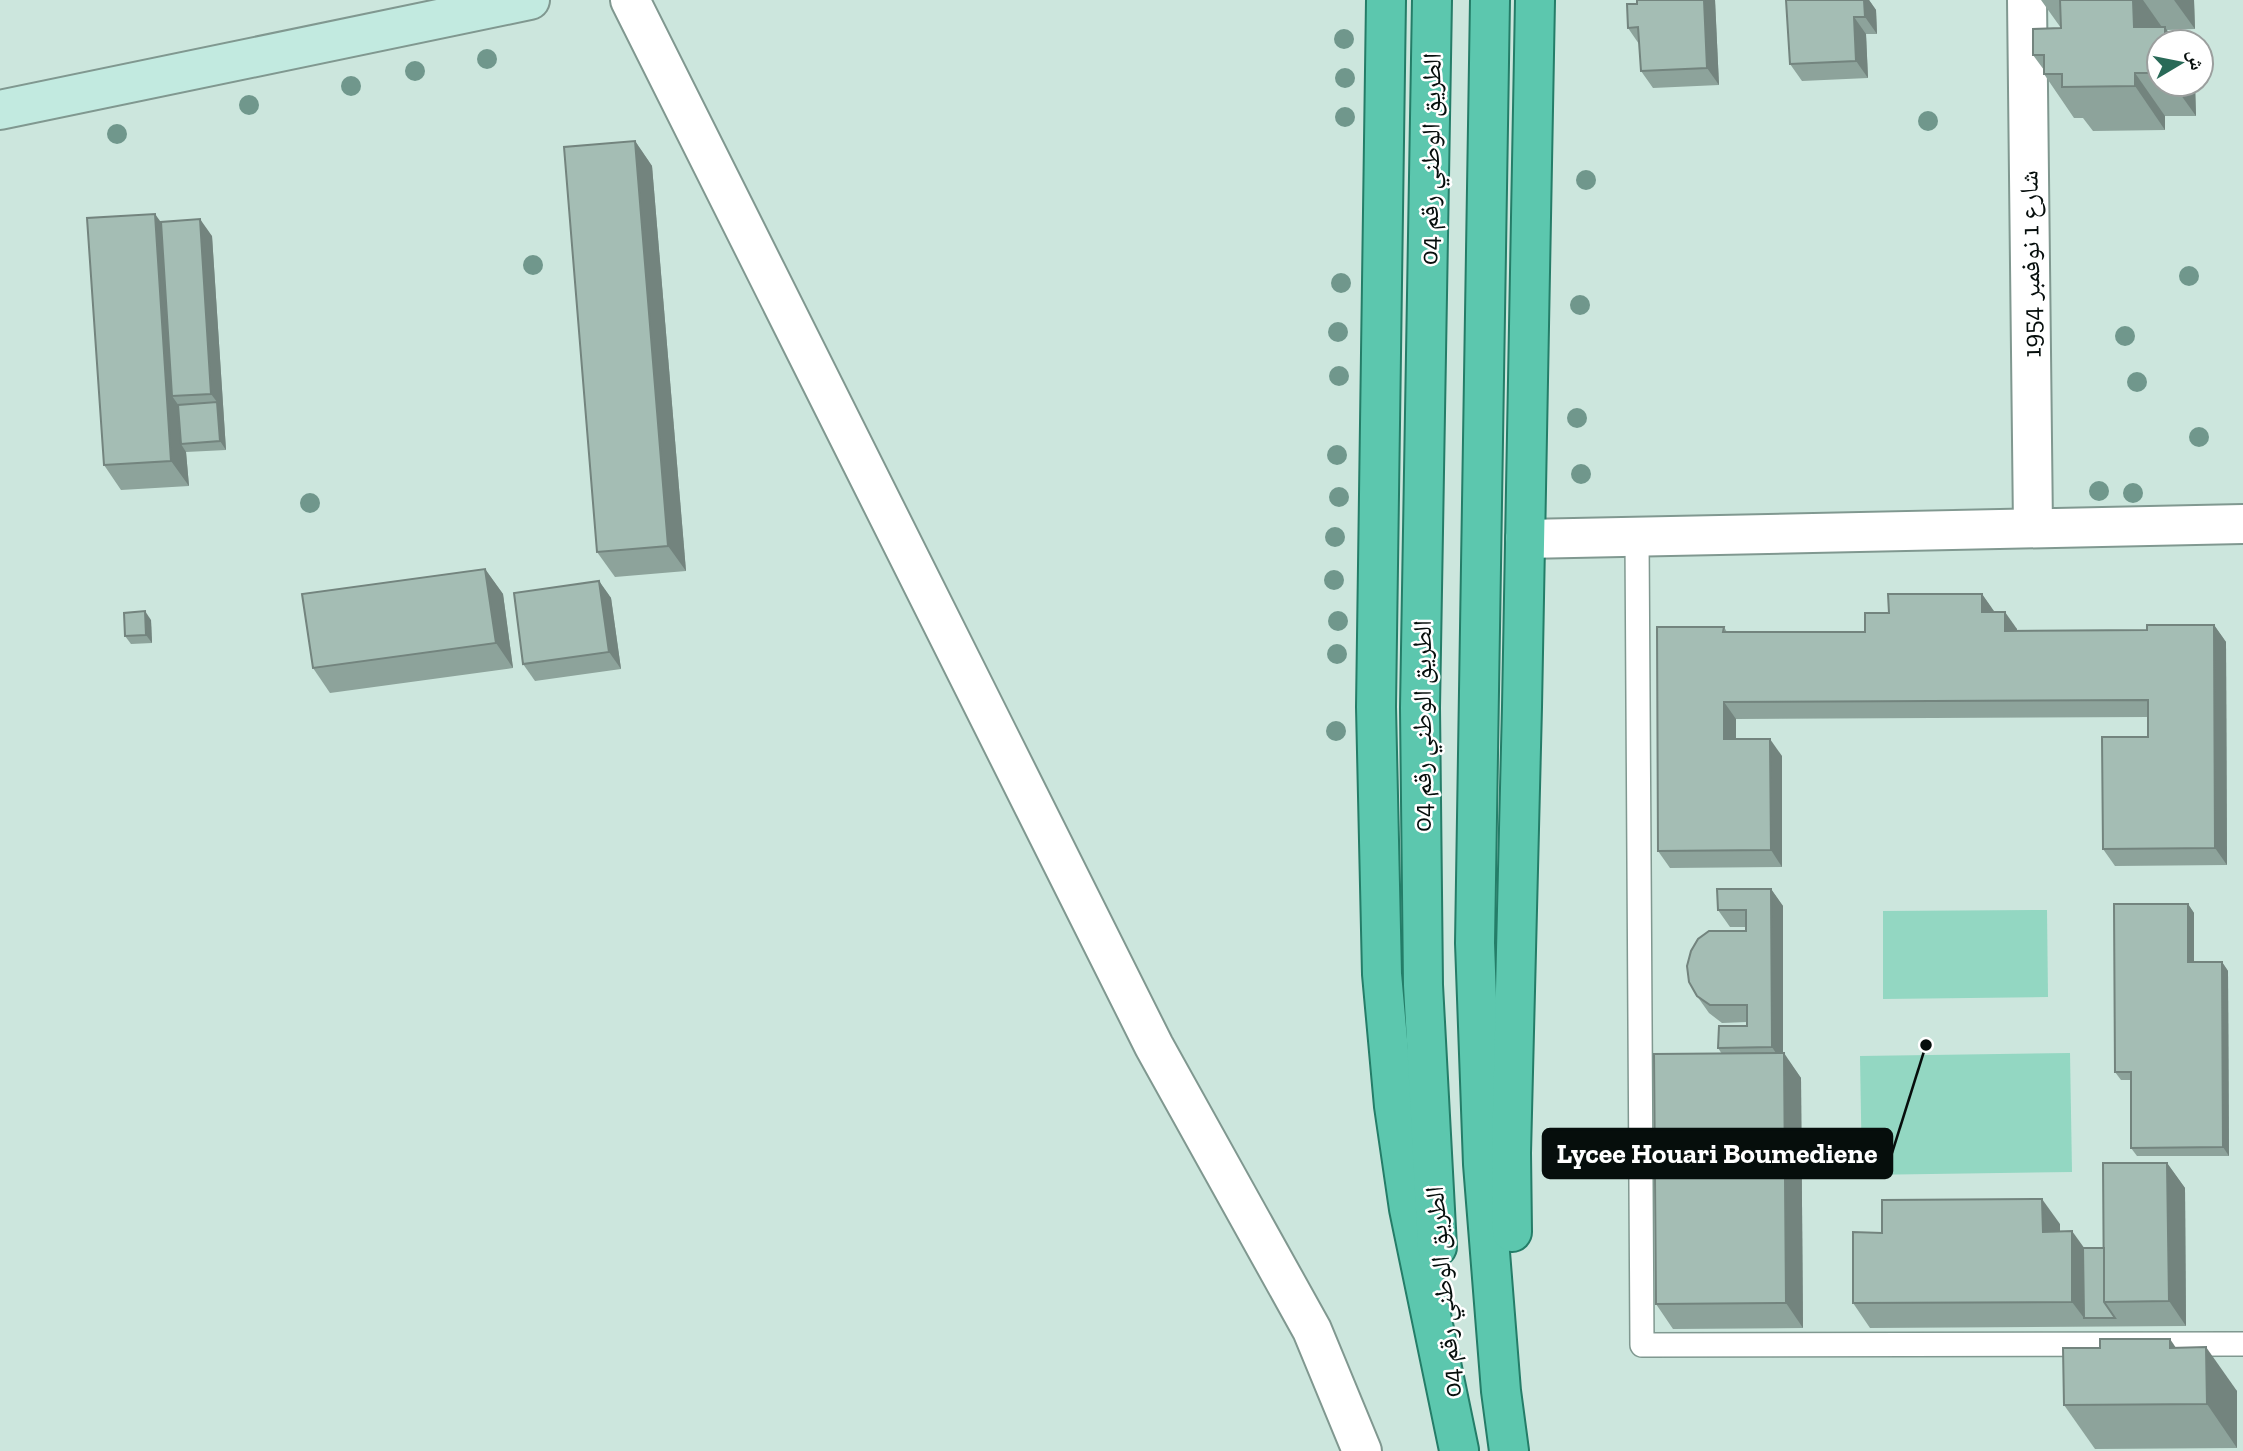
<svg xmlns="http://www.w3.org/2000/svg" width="2243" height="1451" viewBox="0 0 2243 1451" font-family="'Zilla Slab','Noto Naskh Arabic',serif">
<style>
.green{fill:#93d7c2}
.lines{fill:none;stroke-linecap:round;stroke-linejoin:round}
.service-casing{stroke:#809890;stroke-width:26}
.minor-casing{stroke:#809890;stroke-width:42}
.secondary-casing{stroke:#809890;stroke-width:42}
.trunk-casing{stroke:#247d68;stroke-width:42}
.service{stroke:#fff;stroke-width:23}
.minor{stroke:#fff;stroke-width:38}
.secondary{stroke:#c2eae0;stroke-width:38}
.trunk{stroke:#5cc7ae;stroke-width:38}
.tree{fill:#70978c}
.wall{fill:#8da39b}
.shaded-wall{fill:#73847e}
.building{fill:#a4bdb4;stroke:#73847e;stroke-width:2}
.labels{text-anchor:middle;stroke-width:5;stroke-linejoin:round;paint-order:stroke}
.street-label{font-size:26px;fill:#060e0c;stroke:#fff}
.leader{fill:none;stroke:#060e0c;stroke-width:2.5}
.callout-dot{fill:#060e0c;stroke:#fff;stroke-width:2.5}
.callout{fill:#060e0c;stroke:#060e0c;stroke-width:2.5}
.callout-label{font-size:28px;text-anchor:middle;font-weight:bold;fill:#fff}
</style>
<rect width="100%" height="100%" fill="#cce6dd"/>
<g class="green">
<path d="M 2047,910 L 2048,997 L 1883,999 L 1883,911 Z"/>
<path d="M 2070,1053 L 2072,1172 L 1862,1175 L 1860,1056 Z"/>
</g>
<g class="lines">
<g class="service-casing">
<path id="service" d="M 1637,537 L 1642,1345 L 2243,1344"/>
</g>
<g class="minor-casing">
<g id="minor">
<path d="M 630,0 L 1154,1046 L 1312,1330 L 1362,1451"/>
<path d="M 2027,0 L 2033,528"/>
<path d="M 1525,539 L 2243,524"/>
</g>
</g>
<g class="secondary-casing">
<path id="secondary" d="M 0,110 L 530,0"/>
</g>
<g class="trunk-casing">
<g id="trunk">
<path d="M 1386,0 L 1376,707 L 1382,974 L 1394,1106 L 1409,1209 L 1459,1450"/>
<path d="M 1432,0 L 1420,708 L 1423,985 L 1437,1247"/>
<path d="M 1490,0 L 1475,943 L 1483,1164 L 1501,1391 L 1509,1451"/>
<path d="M 1512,1232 L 1511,1153 L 1522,707 L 1535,0"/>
</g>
</g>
<use href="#service" class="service"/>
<use href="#minor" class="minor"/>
<use href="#secondary" class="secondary"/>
<use href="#trunk" class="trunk"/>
</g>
<g class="tree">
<circle cx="1344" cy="39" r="10"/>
<circle cx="487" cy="59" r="10"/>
<circle cx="415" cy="71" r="10"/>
<circle cx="1345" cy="78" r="10"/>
<circle cx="351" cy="86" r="10"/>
<circle cx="249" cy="105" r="10"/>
<circle cx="1345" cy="117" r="10"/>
<circle cx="1928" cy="121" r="10"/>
<circle cx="117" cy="134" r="10"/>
<circle cx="1586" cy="180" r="10"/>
<circle cx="533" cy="265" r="10"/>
<circle cx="2189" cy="276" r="10"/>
<circle cx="1341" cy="283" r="10"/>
<circle cx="1580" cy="305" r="10"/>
<circle cx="1338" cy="332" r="10"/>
<circle cx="2125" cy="336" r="10"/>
<circle cx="1339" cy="376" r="10"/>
<circle cx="2137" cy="382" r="10"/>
<circle cx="1577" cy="418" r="10"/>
<circle cx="2199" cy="437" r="10"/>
<circle cx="1337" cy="455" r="10"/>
<circle cx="1581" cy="474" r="10"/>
<circle cx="2099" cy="491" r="10"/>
<circle cx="2133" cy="493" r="10"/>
<circle cx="1339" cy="497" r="10"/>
<circle cx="310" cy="503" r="10"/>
<circle cx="1335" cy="537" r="10"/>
<circle cx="1334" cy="580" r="10"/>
<circle cx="1338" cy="621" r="10"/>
<circle cx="1337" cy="654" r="10"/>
<circle cx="1336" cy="731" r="10"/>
</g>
<g class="wall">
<path d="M 1637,0 L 1715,0 L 1719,85 L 1653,88 L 1641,71 L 1639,44 L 1628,28 L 1637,4 Z"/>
<path d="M 1786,0 L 1869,0 L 1876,10 L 1877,34 L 1866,34 L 1868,78 L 1802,81 L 1790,64 Z"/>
<path d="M 2041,0 L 2194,0 L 2195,29 L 2167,30 L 2159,42 L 2159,84 L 2195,84 L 2196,116 L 2165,116 L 2165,130 L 2093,131 L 2083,118 L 2074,118 L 2044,74 L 2044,70 L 2033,55 L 2061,28 Z"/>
<path d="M 635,141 L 652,166 L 686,571 L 615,577 L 597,552 Z"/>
<path d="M 161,222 L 212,236 L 226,450 L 186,452 L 189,486 L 121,490 L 104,465 Z"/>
<path d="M 485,569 L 503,594 L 513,668 L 330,693 L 313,668 Z"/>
<path d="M 599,581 L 611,598 L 621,669 L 535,681 L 523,664 Z"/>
<path d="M 1982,594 L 1994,612 L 2017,629 L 2017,631 L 2147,630 L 2214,625 L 2226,642 L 2227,865 L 2115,866 L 2103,849 L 2148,737 L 2148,717 L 1736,719 L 1736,739 L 1782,756 L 1782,867 L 1670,868 L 1658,851 L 1724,627 L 1727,632 L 1865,632 L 1889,613 Z"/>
<path d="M 151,620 L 152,643 L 131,644 L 125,636 Z"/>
<path d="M 1771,889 L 1783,906 L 1783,1053 L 1801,1078 L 1803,1328 L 1673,1329 L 1656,1304 L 1722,1054 L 1718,1048 L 1747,1026 L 1747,1022 L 1722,1023 L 1709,1013 L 1697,996 L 1746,931 L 1746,927 L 1730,927 L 1718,910 Z"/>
<path d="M 2188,904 L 2194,913 L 2194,962 L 2222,962 L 2228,971 L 2229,1156 L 2137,1156 L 2131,1148 L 2131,1080 L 2121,1080 L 2115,1072 Z"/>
<path d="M 2167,1163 L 2185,1188 L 2186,1326 L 1870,1328 L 1853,1303 L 1882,1233 L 2060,1224 L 2060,1232 L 2083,1248 L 2104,1248 Z"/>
<path d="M 2176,1348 L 2237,1391 L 2237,1448 L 2095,1449 L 2064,1405 Z"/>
</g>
<g class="shaded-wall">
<path d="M 1704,0 L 1715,0 L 1719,85 L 1707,68 Z"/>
<path d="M 1858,0 L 1869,0 L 1876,10 L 1877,34 L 1865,17 Z"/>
<path d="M 2133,0 L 2143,0 L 2164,30 L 2134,27 Z"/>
<path d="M 2174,0 L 2194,0 L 2195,29 Z"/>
<path d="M 1854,17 L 1866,34 L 1868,78 L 1856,61 Z"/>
<path d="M 2165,27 L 2175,42 L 2165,42 Z"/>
<path d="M 2135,73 L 2165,116 L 2165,130 L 2135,86 Z"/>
<path d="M 2173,84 L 2195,84 L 2196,116 Z"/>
<path d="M 635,141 L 652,166 L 686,571 L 668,546 Z"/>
<path d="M 155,214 L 173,239 L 172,396 L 184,413 L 181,444 L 186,452 L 189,486 L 171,461 Z"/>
<path d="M 200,219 L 212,236 L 226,450 L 220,441 L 217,402 L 211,394 Z"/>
<path d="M 485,569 L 503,594 L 513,668 L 496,643 Z"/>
<path d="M 599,581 L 611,598 L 621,669 L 609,652 Z"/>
<path d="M 1982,594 L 1994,611 L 1994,629 L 1982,612 Z"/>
<path d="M 145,611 L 151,620 L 152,643 L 146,635 Z"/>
<path d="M 2005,612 L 2017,629 L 2017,648 L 2005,631 Z"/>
<path d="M 2214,625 L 2226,642 L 2227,865 L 2215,848 Z"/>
<path d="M 1724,702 L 1736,719 L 1736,757 L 1724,739 Z"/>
<path d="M 1770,739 L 1782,756 L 1782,867 L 1771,850 Z"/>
<path d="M 1771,889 L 1783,906 L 1783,1064 L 1772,1047 Z"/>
<path d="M 2188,904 L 2194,913 L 2194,970 L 2188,962 Z"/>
<path d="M 2222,962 L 2228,971 L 2229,1156 L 2223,1147 Z"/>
<path d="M 1784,1053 L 1801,1078 L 1803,1328 L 1786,1303 Z"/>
<path d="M 2167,1163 L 2185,1188 L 2186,1326 L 2169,1301 Z"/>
<path d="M 2042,1199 L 2060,1224 L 2060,1257 L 2043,1232 Z"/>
<path d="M 2072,1231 L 2090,1256 L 2084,1318 L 2072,1302 Z"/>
<path d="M 2170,1339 L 2200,1383 L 2170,1348 Z"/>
<path d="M 2206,1347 L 2237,1391 L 2237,1448 L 2207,1404 Z"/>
</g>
<g class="building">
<path d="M 1637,0 L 1704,0 L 1707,68 L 1641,71 L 1638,27 L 1628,28 L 1627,4 L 1637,4 Z"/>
<path d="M 1786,0 L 1864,0 L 1865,17 L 1854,17 L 1856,61 L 1790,64 Z"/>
<path d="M 2060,0 L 2133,0 L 2134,27 L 2165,27 L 2165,42 L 2159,42 L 2159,73 L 2135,73 L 2135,86 L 2062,87 L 2062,74 L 2044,74 L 2044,55 L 2033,55 L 2033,29 L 2061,28 Z"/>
<path d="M 635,141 L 668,546 L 597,552 L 564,147 Z"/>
<path d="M 155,214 L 171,461 L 104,465 L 87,218 Z"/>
<path d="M 200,219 L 211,394 L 172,396 L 161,222 Z"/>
<path d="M 217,402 L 220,441 L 181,444 L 178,405 Z"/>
<path d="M 485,569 L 496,643 L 313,668 L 302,594 Z"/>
<path d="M 599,581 L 609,652 L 523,664 L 514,593 Z"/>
<path d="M 1888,594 L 1982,594 L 1982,612 L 2005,612 L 2005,631 L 2147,630 L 2147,625 L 2214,625 L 2215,848 L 2103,849 L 2102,737 L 2148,737 L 2148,700 L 1724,702 L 1724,739 L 1770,739 L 1771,850 L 1658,851 L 1657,627 L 1724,627 L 1723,632 L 1865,632 L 1865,613 L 1889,613 Z"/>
<path d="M 145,611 L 146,635 L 125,636 L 124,613 Z"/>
<path d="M 1717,889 L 1771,889 L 1772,1047 L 1718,1048 L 1719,1026 L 1747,1026 L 1747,1005 L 1710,1005 L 1697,996 L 1689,982 L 1687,966 L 1691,951 L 1698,939 L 1709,931 L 1746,931 L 1746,910 L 1718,910 Z"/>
<path d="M 2114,904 L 2188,904 L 2188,962 L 2222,962 L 2223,1147 L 2131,1148 L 2131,1072 L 2115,1072 Z"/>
<path d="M 1784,1053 L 1786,1303 L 1656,1304 L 1654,1054 Z"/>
<path d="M 2103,1163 L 2167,1163 L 2169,1301 L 2104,1302 Z"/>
<path d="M 2042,1199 L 2043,1232 L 2072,1231 L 2072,1302 L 1853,1303 L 1853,1232 L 1882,1233 L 1882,1200 Z"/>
<path d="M 2083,1248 L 2104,1248 L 2104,1302 L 2115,1318 L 2084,1318 Z"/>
<path d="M 2100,1339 L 2170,1339 L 2170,1348 L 2206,1347 L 2207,1404 L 2064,1405 L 2063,1348 L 2100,1348 Z"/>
</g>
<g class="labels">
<g class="street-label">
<text transform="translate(1430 159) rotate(-89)" y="9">الطريق الوطني رقم 04</text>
<text transform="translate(2030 264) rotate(-91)" y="9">شارع 1 نوفمبر 1954</text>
<text transform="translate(1422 726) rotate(-90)" y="9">الطريق الوطني رقم 04</text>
<text transform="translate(1443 1292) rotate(-95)" y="9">الطريق الوطني رقم 04</text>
</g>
</g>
<path class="leader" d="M1926 1045L1892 1153"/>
<circle class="callout-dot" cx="1926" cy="1045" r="7"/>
<rect class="callout" x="1543" y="1129" width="349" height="49" rx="7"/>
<g class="callout-label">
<text x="1717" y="1163">Lycee Houari Boumediene</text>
</g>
<g transform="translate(2180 63) rotate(80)"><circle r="33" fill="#ffffff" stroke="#9b9f9e" stroke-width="2"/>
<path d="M0-5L12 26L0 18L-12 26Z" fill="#296a58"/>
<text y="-10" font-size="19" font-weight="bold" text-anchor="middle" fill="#060e0c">ش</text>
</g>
</svg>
